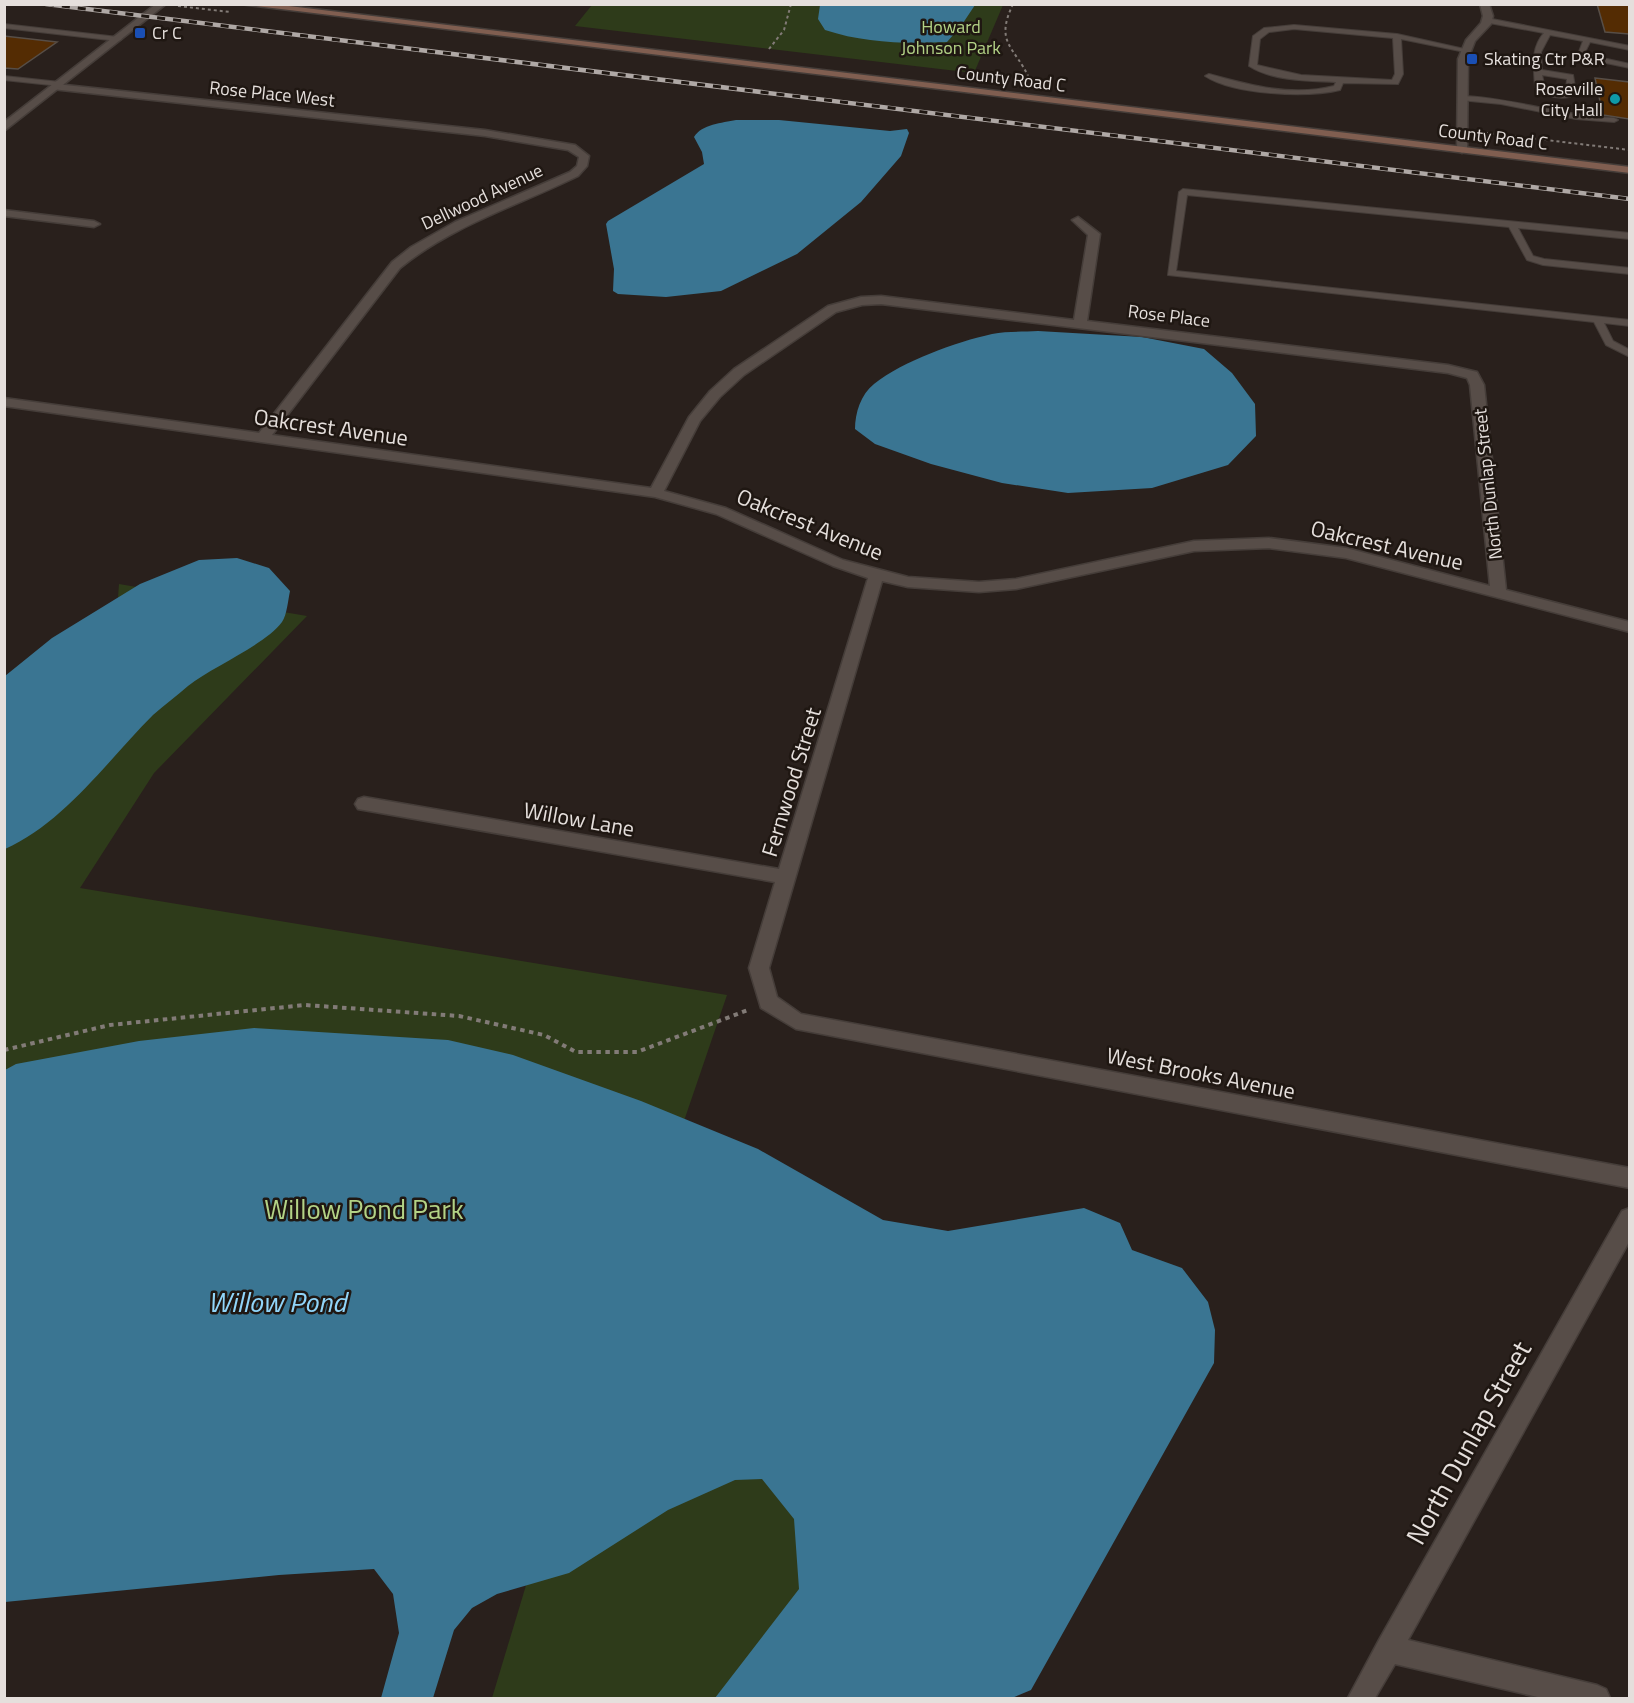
<svg xmlns="http://www.w3.org/2000/svg" width="1634" height="1703" viewBox="0 0 1634 1703" font-family="'Titillium Web',sans-serif">
<style>
.green{fill:#2e3b1a}
.water{fill:#3a7592}
.building{fill:#542c03;stroke:#574e47;stroke-width:1.5}
.lines{fill:none;stroke-linecap:round;stroke-linejoin:round}
.service-casing{stroke:#453d39;stroke-width:2}
.minor-casing{stroke:#453d39;stroke-width:3}
.tertiary-casing{stroke:#453d39;stroke-width:3}
.secondary-casing{stroke:#453d39;stroke-width:3}
.path-far1{stroke:#827b77;stroke-width:2;stroke-dasharray:3 3;stroke-linecap:butt}
.path{stroke:#827b77;stroke-width:4;stroke-dasharray:4.5 4.5;stroke-linecap:butt}
.service{fill:#574d48;fill-rule:evenodd}
.minor{fill:#574d48;fill-rule:evenodd}
.tertiary{fill:#574d48;fill-rule:evenodd}
.secondary{fill:#805e50;fill-rule:evenodd}
.rail-casing{stroke:#afa8a5;stroke-width:4.5}
.rail{stroke:#1f1712;stroke-width:3;stroke-dasharray:8;stroke-linecap:butt}
.transit-dot{fill:#1a4fb4;stroke:#1f1712;stroke-width:2}
.culture-dot{fill:#0f9aa8;stroke:#1f1712;stroke-width:2}
.labels{text-anchor:middle;stroke-width:5;stroke-linejoin:round;paint-order:stroke}
.far-park-label{font-size:18px;fill:#b3d386;stroke:#1f1712}
.far-poi-label{font-size:18px;fill:#e5dfdc;stroke:#1f1712;text-anchor:start}
.far-street-label{font-size:18px;fill:#e5dfdc;stroke:#1f1712}
.street-label{font-size:22px;fill:#e5dfdc;stroke:#1f1712}
.near-park-label{font-size:27px;fill:#b3d386;stroke:#1f1712}
.near-street-label{font-size:27px;fill:#e5dfdc;stroke:#1f1712}
.near-water-label{font-size:28px;font-style:italic;fill:#91d5f9;stroke:#1f1712}
</style>
<rect width="100%" height="100%" fill="#29201c"/>
<g class="green">
<path d="M 592,5 L 1003,5 L 974,73 L 575,26 Z"/>
<path d="M 119,584 L 307,616 L 154,773 L 80,888 L 727,995 L 644,1238 L 1030,1328 L 794,1698 L 492,1698 L 543,1529 L 5,1574 L 5,781 L 114,651 Z"/>
</g>
<g class="water">
<path d="M 820,5 L 820,4 L 975,5 L 961,26 L 947,42 C 906,44 864,43 825,30 L 818,19 Z"/>
<path d="M 736,120 L 779,120 L 890,131 L 907,129 L 909,133 L 901,156 L 861,202 L 797,254 L 721,291 L 666,297 L 618,294 L 613,291 L 614,269 L 606,224 L 608,221 L 704,164 L 702,152 L 694,137 C 702,124 722,123 736,120 Z"/>
<path d="M 1038,331 L 1142,337 L 1204,349 L 1232,373 L 1255,404 L 1256,436 L 1228,465 L 1152,488 L 1068,493 L 1002,483 L 931,464 L 875,444 L 855,429 C 855,413 861,394 874,384 C 903,361 956,342 992,334 C 1007,331 1024,332 1038,331 Z"/>
<path d="M 237,558 L 269,568 L 290,591 C 288,600 287,615 282,622 C 265,645 213,666 188,686 C 177,696 164,705 153,715 C 108,760 64,823 5,849 L 5,676 L 52,638 L 140,584 L 199,560 Z"/>
<path d="M 254,1028 L 448,1040 L 513,1055 L 641,1101 L 758,1149 L 883,1220 L 948,1231 L 1084,1208 L 1120,1223 L 1132,1250 L 1182,1268 L 1208,1302 L 1215,1330 L 1214,1363 L 1031,1690 L 1012,1698 L 715,1698 L 799,1589 L 794,1519 L 762,1479 L 735,1480 L 668,1510 L 569,1573 L 497,1594 L 472,1608 L 454,1630 L 433,1698 L 381,1698 L 399,1633 L 393,1594 L 374,1569 L 279,1575 L 5,1602 L 5,1070 L 16,1064 L 139,1041 Z"/>
</g>
<g class="building">
<path d="M 1597,4 L 1629,4 L 1629,34 L 1605,32 Z"/>
<path d="M 4,36 L 57,42 L 18,69 L 4,68 Z"/>
<path d="M 1595,78 L 1629,82 L 1629,119 L 1603,115 Z"/>
</g>
<g class="lines">
<g class="service-casing">
<g id="service">
<path d="M 1487,18 L 1630,46 L 1630,50 L 1590,42 L 1584,54 L 1630,64 L 1630,68 L 1577,57 L 1583,41 L 1550,35 L 1541,52 L 1542,70 L 1573,75 L 1575,87 L 1570,97 C 1557,99 1545,97 1535,87 C 1534,67 1530,49 1544,33 L 1484,22 L 1483,20 ZM 1542,75 L 1567,79 L 1566,91 L 1555,93 L 1545,88 Z"/>
<path d="M 4,24 L 118,37 L 122,39 L 118,41 L 4,28 Z"/>
<path d="M 1294,25 L 1397,34 L 1469,50 L 1465,52 L 1401,39 L 1403,74 L 1398,84 L 1343,83 L 1340,90 C 1307,98 1234,95 1205,76 L 1209,74 C 1249,85 1292,97 1334,86 L 1336,82 C 1309,81 1272,81 1249,66 L 1253,36 L 1264,28 ZM 1294,29 L 1393,38 L 1395,74 L 1392,80 L 1301,75 L 1257,65 L 1260,39 L 1269,32 Z"/>
<path d="M 4,76 L 60,82 L 64,84 L 60,86 L 4,80 Z"/>
<path d="M 1463,96 C 1514,98 1563,116 1614,118 L 1618,120 L 1614,122 L 1576,119 L 1501,104 L 1460,100 L 1460,96 Z"/>
<path d="M 1183,189 L 1630,233 L 1630,239 L 1518,228 L 1533,256 L 1544,259 L 1630,268 L 1630,274 L 1543,265 L 1527,260 L 1509,227 L 1187,195 L 1176,271 L 1630,320 L 1630,326 L 1604,323 L 1613,341 L 1630,350 L 1630,357 L 1606,345 L 1594,322 L 1168,275 L 1179,192 Z"/>
</g>
</g>
<g class="minor-casing">
<g id="minor">
<path d="M 1480,4 L 1489,4 L 1493,16 L 1491,24 L 1475,41 L 1468,59 L 1467,150 L 1462,153 L 1457,150 L 1458,59 L 1466,40 L 1481,23 L 1483,16 Z"/>
<path d="M 56,84 L 485,130 L 575,145 L 589,156 L 587,166 L 578,176 C 517,206 453,225 400,268 L 272,435 L 651,488 L 689,417 L 710,391 L 734,369 L 828,306 L 861,297 L 881,296 L 1074,320 L 1088,235 L 1072,220 L 1078,217 L 1100,234 L 1087,321 L 1448,365 L 1477,372 L 1484,385 L 1506,590 L 1630,622 L 1630,632 L 1346,558 L 1269,548 L 1194,551 L 1016,589 L 979,592 L 908,587 L 882,581 L 769,968 L 777,997 L 801,1014 L 1630,1168 L 1630,1188 L 796,1029 L 761,1008 L 749,968 L 775,882 L 358,809 L 355,804 L 358,799 L 364,797 L 779,869 L 868,578 L 833,566 L 716,514 L 655,497 L 4,406 L 4,398 L 259,433 L 392,262 L 411,247 L 455,222 L 570,172 L 577,166 L 579,157 L 568,150 L 485,136 L 52,89 L 51,87 ZM 881,304 L 1448,373 L 1467,378 L 1470,385 L 1490,586 L 1346,548 L 1269,538 L 1194,541 L 1016,579 L 979,582 L 908,577 L 843,560 L 726,508 L 664,491 L 700,421 L 720,397 L 744,375 L 836,312 L 862,305 Z"/>
<path d="M 4,210 L 94,221 L 100,224 L 94,227 L 4,216 Z"/>
<path d="M 1630,1208 L 1630,1240 L 1408,1640 L 1597,1685 L 1606,1689 L 1610,1698 L 1542,1698 L 1395,1664 L 1375,1698 L 1348,1698 L 1379,1640 L 1622,1211 Z"/>
</g>
</g>
<g class="tertiary-casing">
<path id="tertiary" d="M 156,4 L 166,4 L 4,131 L 4,122 Z"/>
</g>
<g class="secondary-casing">
<path id="secondary" d="M 240,4 L 272,4 L 1630,167 L 1630,173 Z"/>
</g>
<g class="path-far1">
<path d="M 1013,4 C 994,44 1015,46 1030,80"/>
<path d="M 178,6 L 230,12"/>
<path d="M 769,49 L 784,30 L 791,4"/>
<path d="M 1479,132 L 1630,150"/>
</g>
<path class="path" d="M 4,1050 L 110,1025 L 305,1005 L 459,1016 L 544,1035 L 576,1052 L 637,1052 L 748,1010"/>
<use href="#service" class="service"/>
<use href="#minor" class="minor"/>
<use href="#tertiary" class="tertiary"/>
<use href="#secondary" class="secondary"/>
<g class="rail-casing">
<path id="rail" d="M 46,4 L 1630,199"/>
</g>
<use href="#rail" class="rail"/>
</g>
<g class="transit-dot">
<rect x="134" y="27" width="12" height="12" rx="3"/>
<rect x="1466" y="53" width="12" height="12" rx="3"/>
</g>
<circle class="culture-dot" cx="1615" cy="99" r="6"/>
<g class="labels">
<g class="far-park-label">
<text x="951" y="33">Howard<tspan x="951" dy="21">Johnson Park</tspan></text>
</g>
<g class="far-poi-label">
<text x="152" y="39">Cr C</text>
<text x="1484" y="65">Skating Ctr P&amp;R</text>
<text x="1603" y="95" text-anchor="end">Roseville<tspan x="1603" dy="21">City Hall</tspan></text>
</g>
<g class="far-street-label">
<text transform="translate(1011 79) rotate(7)" y="6">County Road C</text>
<text transform="translate(272 94) rotate(6)" y="6">Rose Place West</text>
<text transform="translate(1493 137) rotate(7)" y="6">County Road C</text>
<text transform="translate(482 197) rotate(-25)" y="6">Dellwood Avenue</text>
<text transform="translate(1169 316) rotate(7)" y="6">Rose Place</text>
<text transform="translate(1488 484) rotate(-96)" y="6">North Dunlap Street</text>
</g>
<g class="street-label">
<text transform="translate(331 427) rotate(8)" y="8">Oakcrest Avenue</text>
<text transform="translate(810 524) rotate(22)" y="8">Oakcrest Avenue</text>
<text transform="translate(1387 545) rotate(13)" y="8">Oakcrest Avenue</text>
<text transform="translate(791 782) rotate(-73)" y="8">Fernwood Street</text>
<text transform="translate(579 819) rotate(10)" y="8">Willow Lane</text>
<text transform="translate(1201 1073) rotate(11)" y="8">West Brooks Avenue</text>
</g>
<g class="near-park-label">
<text x="364" y="1219">Willow Pond Park</text>
</g>
<g class="near-street-label">
<text transform="translate(1469 1443) rotate(-61)" y="9">North Dunlap Street</text>
</g>
<g class="near-water-label">
<text x="277" y="1312">Willow Pond</text>
</g>
</g>
<rect width="1634" height="1703" fill="none" stroke="#e5dfdc" stroke-width="12"/>
</svg>
